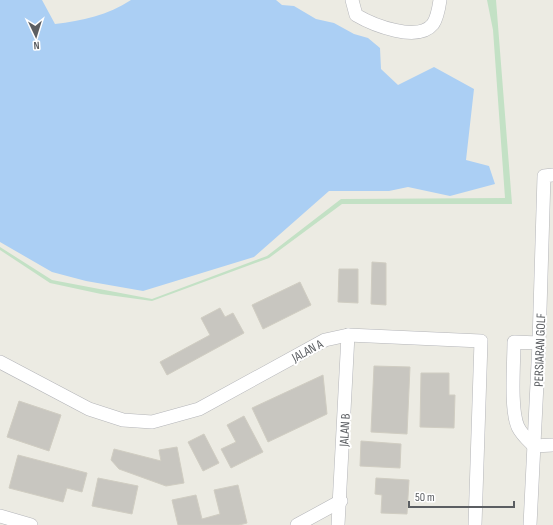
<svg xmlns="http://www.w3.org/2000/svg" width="553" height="525" viewBox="0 0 553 525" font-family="'Sofia Sans Condensed',sans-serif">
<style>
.green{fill:#c3e1c5}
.water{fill:#abcff4}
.building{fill:#c8c6c0;stroke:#d0cdc2}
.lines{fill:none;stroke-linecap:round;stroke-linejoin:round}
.minor-casing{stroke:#b4b5b9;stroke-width:14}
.minor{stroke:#fff;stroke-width:13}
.labels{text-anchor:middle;stroke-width:4;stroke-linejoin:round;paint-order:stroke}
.street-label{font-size:13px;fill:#5b5e62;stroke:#fff}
</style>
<rect width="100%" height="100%" fill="#ecebe3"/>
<path class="green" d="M 487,0 L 496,0 L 512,204 L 342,204 L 269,258 L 152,301 L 101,294 L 50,283 L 0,250 L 0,247 L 52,280 L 152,299 L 267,256 L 341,199 L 505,198 L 493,30 Z"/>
<path class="water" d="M 0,0 L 42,0 L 55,24 C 82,21 108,15 131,0 L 276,0 L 282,5 L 294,6 L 316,19 L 334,23 L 354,34 L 368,38 L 380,48 L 381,69 L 398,85 L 434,67 L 474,89 L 466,160 L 489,166 L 495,184 L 450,196 L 408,187 L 389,191 L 329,191 L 254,257 L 143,291 L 86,281 L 52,272 L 0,242 Z"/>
<g class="building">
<path d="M 372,262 L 386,263 L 386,305 L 371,304 Z"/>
<path d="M 339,269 L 358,269 L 358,303 L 338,302 Z"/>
<path d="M 300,282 L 311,305 L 263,329 L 252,305 Z"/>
<path d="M 220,308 L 225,317 L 233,313 L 244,333 L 167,375 L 160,362 L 210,335 L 201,318 Z"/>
<path d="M 374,366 L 410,367 L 407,434 L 371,432 Z"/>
<path d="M 421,373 L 449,373 L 449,395 L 455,395 L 454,428 L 420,427 Z"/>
<path d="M 323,375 L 327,414 L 268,442 L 252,408 Z"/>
<path d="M 19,401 L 61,415 L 49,451 L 7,437 Z"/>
<path d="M 244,416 L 263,452 L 231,468 L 221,449 L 236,442 L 227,425 Z"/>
<path d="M 204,434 L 219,463 L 203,471 L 188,442 Z"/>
<path d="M 361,441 L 401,444 L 400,468 L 360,466 Z"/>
<path d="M 177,447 L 184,483 L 166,486 L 119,469 L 111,460 L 114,449 L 161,461 L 159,450 Z"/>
<path d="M 18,455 L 87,473 L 82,492 L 67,488 L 63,502 L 9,488 Z"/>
<path d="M 98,478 L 138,486 L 132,514 L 92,506 Z"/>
<path d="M 376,478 L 409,480 L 407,514 L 381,513 L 382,495 L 375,494 Z"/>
<path d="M 238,485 L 247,523 L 239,525 L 178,525 L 172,500 L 196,495 L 202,519 L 220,514 L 214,490 Z"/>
</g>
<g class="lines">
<g class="minor-casing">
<g id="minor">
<path d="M 352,0 L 356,15 C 373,25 418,43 433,24 C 437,18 439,7 440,0"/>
<path d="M 539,343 L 514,342 C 514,363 510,410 518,427 C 522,435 528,440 534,446 L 553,445"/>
<path d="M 0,362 L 89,409 L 123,420 L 152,422 L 199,409 L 325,340 L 348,335 L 481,341 L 475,525"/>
<path d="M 0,516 L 31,525"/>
<path d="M 297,525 L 341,501"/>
<path d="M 338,525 L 348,335"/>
<path d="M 530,525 L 539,343 L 544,176 L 553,175"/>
</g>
</g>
<use href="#minor" class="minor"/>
</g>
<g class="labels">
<g class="street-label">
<text transform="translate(307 350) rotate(-28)" y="5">JALAN A</text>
<text transform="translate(539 350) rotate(-88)" y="5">PERSIARAN GOLF</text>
<text transform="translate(344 430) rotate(-87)" y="5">JALAN B</text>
</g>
</g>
<g transform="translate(36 36) rotate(176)" stroke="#ffffff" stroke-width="3" paint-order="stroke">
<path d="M0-3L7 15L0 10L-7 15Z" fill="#5b5e62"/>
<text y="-6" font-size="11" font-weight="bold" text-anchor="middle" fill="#5b5e62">N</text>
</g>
<path d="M409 501v6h105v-6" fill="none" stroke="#5b5e62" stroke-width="2"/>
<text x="415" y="501" font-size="12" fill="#5b5e62" stroke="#ffffff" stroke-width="3" paint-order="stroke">50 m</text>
</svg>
